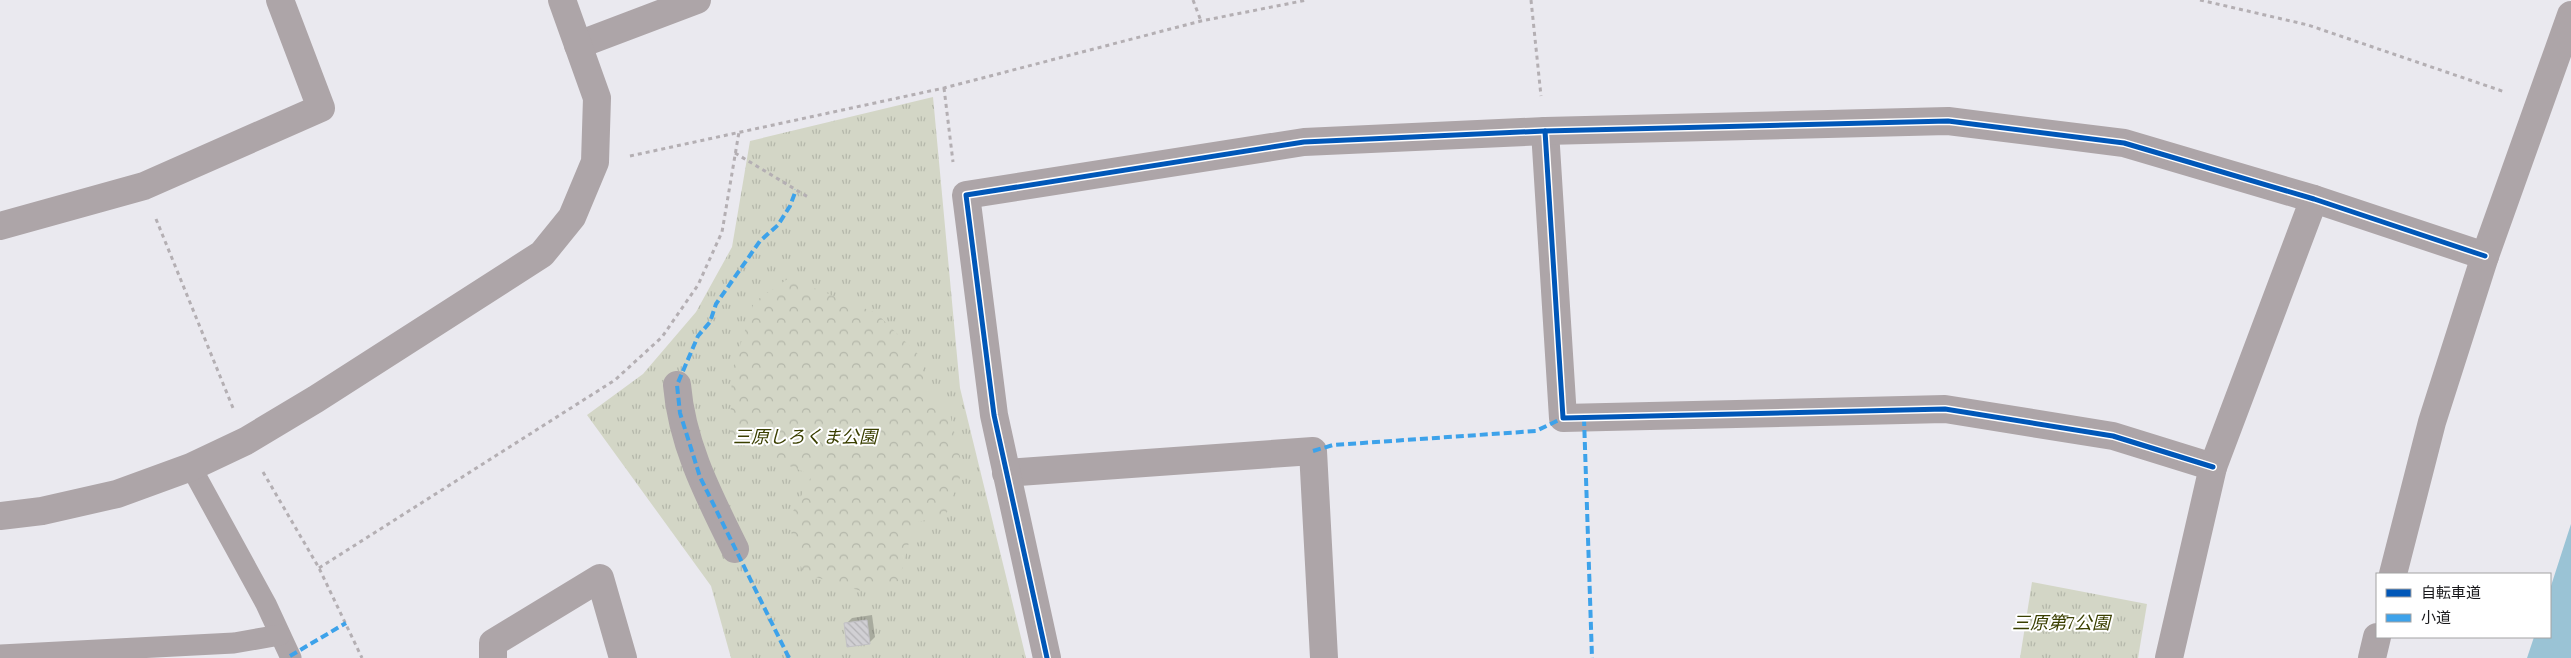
<svg xmlns="http://www.w3.org/2000/svg" width="2571" height="658" viewBox="0 0 2571 658" font-family="Lora,'Noto Sans JP',serif">
<style>
.grass{fill:url(#grass-tufts)}
.forest{fill:url(#forest-crowns)}
.water{fill:#9ac3d5}
.shadow{fill:#0003}
.building{fill:url(#building-back-hatch);stroke:#c2c1c5}
.lines{fill:none;stroke-linecap:round;stroke-linejoin:round}
.path{stroke:#b4afb3;stroke-width:3;stroke-dasharray:4 4;stroke-linecap:butt}
.service{stroke:#ada5a8;stroke-width:21}
.pedestrian{stroke:#ada5a8;stroke-width:28}
.minor{stroke:#ada5a8;stroke-width:28}
.tertiary{stroke:#ada5a8;stroke-width:28}
.quiet{stroke:#3da2ea;stroke-width:4;stroke-dasharray:8 4;stroke-linecap:butt}
.cycleway-casing{stroke:#fff;stroke-width:8}
.cycleway{stroke:#0057b8;stroke-width:5}
.labels{text-anchor:middle;stroke-width:4;stroke-linejoin:round;paint-order:stroke}
.park-label{font-size:18px;font-style:italic;fill:#3a3f00;stroke:#fff}
</style>
<defs>
<pattern id="grass-tufts" width="24" height="20" patternUnits="userSpaceOnUse" patternTransform="scale(1.25)"><rect width="24" height="20" fill="#d3d6c6"/><path d="M3 7l-1-3M5 7V3M7 7l1-3M15 17l-1-3M17 17v-4M19 17l1-3" fill="none" stroke="#b4b7aa"/></pattern>
<pattern id="forest-crowns" width="20" height="18" patternUnits="userSpaceOnUse" patternTransform="scale(1.25)"><rect width="20" height="18" fill="#d3d6c6"/><path d="M2 6a3 3 0 1 1 6 0M12 15a3 3 0 1 1 6 0" fill="none" stroke="#b4b7aa"/></pattern>
<pattern id="building-back-hatch" width="6" height="6" patternUnits="userSpaceOnUse" patternTransform="scale(1.25)"><rect width="6" height="6" fill="#d1d0d4"/><path d="M-1 5l2 2M0 0l6 6M5-1l2 2" fill="none" stroke="#b3b2b5"/></pattern>
</defs>
<rect width="100%" height="100%" fill="#eae9ef"/>
<g class="grass">
<path d="M 933,97 L 960,388 L 1026,658 L 731,658 L 711,586 L 587,415 L 643,374 L 696,312 L 732,247 L 750,141 Z"/>
<path d="M 2032,582 L 2147,604 L 2138,658 L 2020,658 Z"/>
</g>
<path class="forest" d="M 789,278 L 876,313 L 923,359 L 923,390 L 949,410 L 963,469 L 946,515 L 914,523 L 899,581 L 861,591 L 803,573 L 788,521 L 812,475 L 782,463 L 730,432 L 732,371 L 754,302 Z"/>
<path class="water" d="M 2571,524 L 2571,658 L 2527,658 L 2534,637 L 2550,637 L 2550,589 Z"/>
<path class="shadow" d="M 872,615 L 875,637 L 869,643 L 846,624 L 852,618 Z"/>
<path class="building" d="M 867,620 L 870,644 L 847,647 L 844,623 Z"/>
<g class="lines">
<g class="path">
<path d="M 1193,0 L 1201,21"/>
<path d="M 1531,0 L 1541,96"/>
<path d="M 2200,0 L 2308,25 L 2505,92"/>
<path d="M 944,88 L 953,162"/>
<path d="M 735,153 L 808,197"/>
<path d="M 630,156 L 944,88 L 1201,21 L 1307,0"/>
<path d="M 156,219 L 233,408"/>
<path d="M 263,472 L 319,568 L 362,658"/>
<path d="M 319,568 L 615,380 L 662,337 L 698,285 L 722,232 L 739,132"/>
</g>
<g class="service">
<path d="M 191,467 L 266,604 L 291,658"/>
<path d="M 0,655 L 234,643 L 280,635"/>
</g>
<path class="pedestrian" d="M 677,385 C 682,445 709,496 735,549"/>
<g class="minor">
<path d="M 578,45 L 697,0"/>
<path d="M 1545,131 L 1563,418 L 1945,409 L 2113,436 L 2213,467"/>
<path d="M 0,226 L 144,186 L 321,108 L 280,0"/>
<path d="M 1006,473 L 1313,451 L 1324,658"/>
<path d="M 0,516 L 42,511 L 117,494 L 191,467 L 246,441 L 316,399 L 542,254 L 572,217 L 595,162 L 597,98 L 562,0"/>
<path d="M 493,658 L 493,643 L 600,578 L 623,658"/>
<path d="M 1047,658 L 994,415 L 966,195 L 1304,142 L 1545,131 L 1948,121 L 2124,143 L 2314,199 L 2485,256"/>
<path d="M 2169,658 L 2213,467 L 2314,199"/>
</g>
<g class="tertiary">
<path d="M 2393,574 L 2432,422 L 2485,256 L 2571,15"/>
<path d="M 2372,658 L 2377,637"/>
</g>
<g class="quiet">
<path d="M 1584,418 L 1592,658"/>
<path d="M 1313,451 L 1333,445 L 1536,431 L 1563,418"/>
<path d="M 290,656 L 346,623"/>
<path d="M 789,658 L 700,477 L 680,413 L 677,385 L 698,336 L 710,322 L 716,304 L 760,241 L 778,225 L 790,206 L 796,190"/>
</g>
<g class="cycleway-casing">
<g id="cycleway">
<path d="M 1545,131 L 1563,418 L 1945,409 L 2113,436 L 2213,467"/>
<path d="M 1047,658 L 994,415 L 966,195 L 1304,142 L 1545,131 L 1948,121 L 2124,143 L 2314,199 L 2485,256"/>
</g>
</g>
<use href="#cycleway" class="cycleway"/>
</g>
<g class="labels">
<g class="park-label">
<text x="805" y="443">三原しろくま公園</text>
<text x="2061" y="629">三原第7公園</text>
</g>
</g>
<rect x="2376" y="573" width="175" height="65" fill="#ffffff" stroke="#a3a3a4"/>
<rect x="2386" y="589" width="25" height="8" fill="#0057b8" stroke="#a3a3a4"/>
<text x="2421" y="598" font-size="15" fill="#18181b">自転車道</text>
<rect x="2386" y="614" width="25" height="8" fill="#3da2ea" stroke="#a3a3a4"/>
<text x="2421" y="623" font-size="15" fill="#18181b">小道</text>
</svg>
